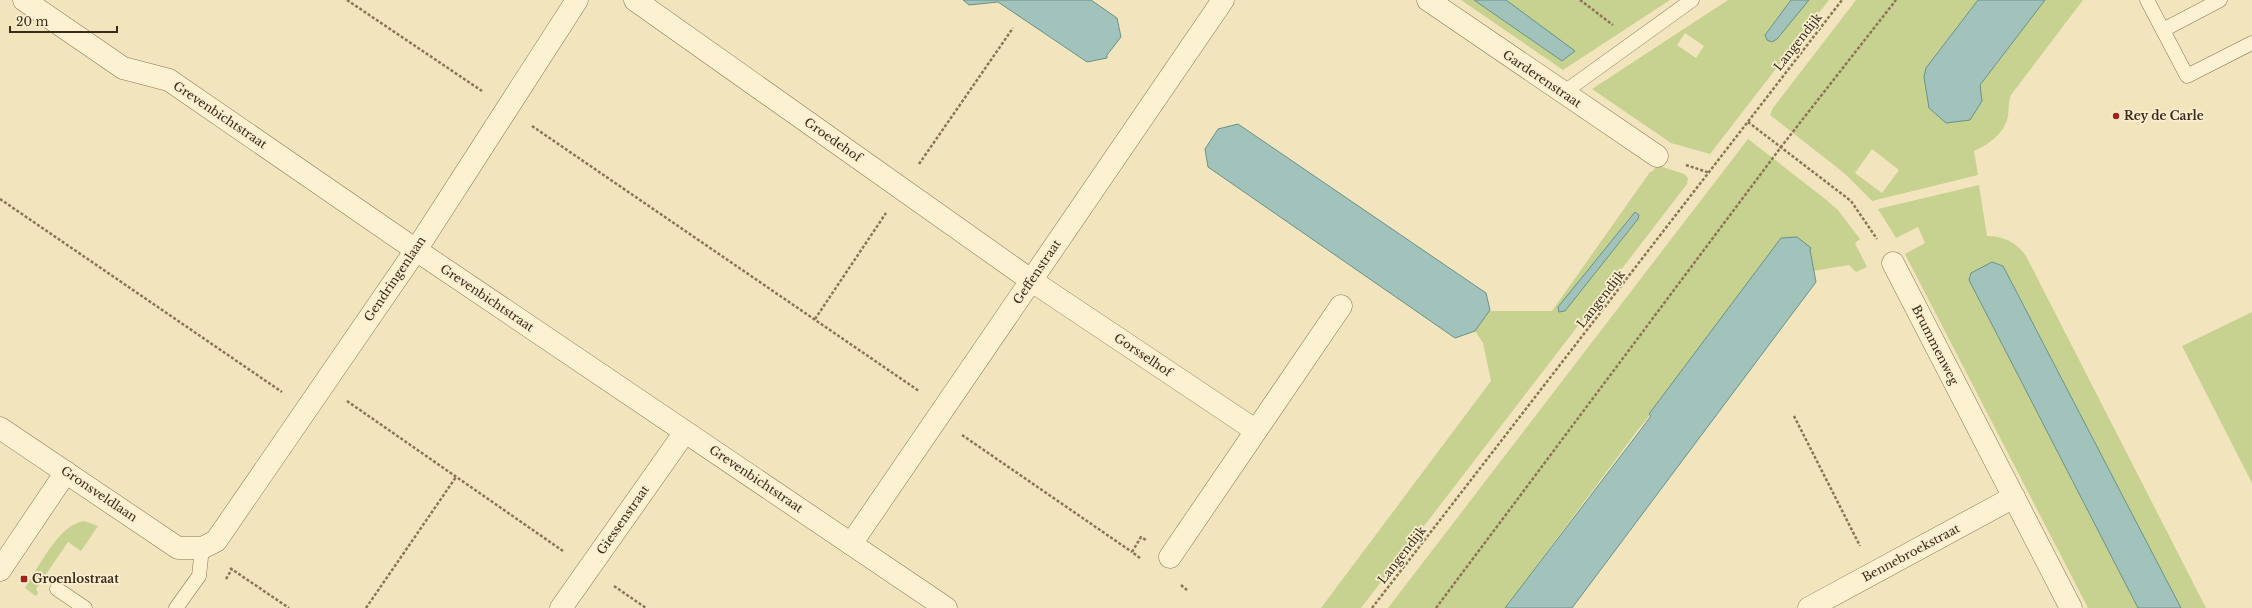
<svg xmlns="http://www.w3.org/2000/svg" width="2252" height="608" viewBox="0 0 2252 608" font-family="'Libre Baskerville',serif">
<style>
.green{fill:#c7d190;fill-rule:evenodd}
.water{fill:#a1c3bb;stroke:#689289}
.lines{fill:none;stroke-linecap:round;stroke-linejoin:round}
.service-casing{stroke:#8c7454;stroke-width:15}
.minor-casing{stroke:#8c7454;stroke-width:23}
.path{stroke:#8c7454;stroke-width:2.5;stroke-dasharray:3 2;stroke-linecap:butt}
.service{stroke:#fcf1d1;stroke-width:14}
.minor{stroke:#fcf1d1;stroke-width:22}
.poi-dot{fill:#a2221e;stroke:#f9eece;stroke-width:1.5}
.labels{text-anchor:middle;stroke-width:3.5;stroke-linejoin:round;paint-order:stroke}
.street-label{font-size:12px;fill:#3a2b1b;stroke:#f9eece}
.poi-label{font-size:12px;font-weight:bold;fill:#3a2b1b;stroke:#f9eece;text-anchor:start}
</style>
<rect width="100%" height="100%" fill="#f2e5bd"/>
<g class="green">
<path d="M 1461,0 L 1474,0 L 1562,61 L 1574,51 L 1506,0 L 1670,0 L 1563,70 Z"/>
<path d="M 1728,0 L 1791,0 L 1765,35 L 1772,42 L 1809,0 L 1829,0 L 1710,154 L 1671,143 L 1592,89 ZM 1685,33 L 1704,46 L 1696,58 L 1677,45 Z"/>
<path d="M 1856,0 L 1978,0 L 1926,68 L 1946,123 L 1969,119 L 1982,101 L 1980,85 L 2045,0 L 2083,0 L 2011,95 C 2008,102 2009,109 2008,116 C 2005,133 1988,145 1974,151 L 1978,175 L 1872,201 L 1844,173 L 1770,115 L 1773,108 ZM 1872,149 L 1899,170 L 1882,193 L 1855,173 Z"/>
<path d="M 1748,139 L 1824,198 L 1838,210 L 1860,239 L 1855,243 L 1867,267 L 1856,272 L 1849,265 L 1813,271 L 1810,249 L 1797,237 L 1637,431 L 1505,608 L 1388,608 Z"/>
<path d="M 1657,165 L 1684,174 L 1688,178 L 1687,184 L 1361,608 L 1321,608 L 1491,381 L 1483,343 L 1475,331 L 1488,311 L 1552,311 L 1650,172 L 1653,171 ZM 1638,219 L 1565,311 L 1562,313 Z"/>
<path d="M 1979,185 L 1987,236 C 2004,236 2016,242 2026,256 L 2206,608 L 2181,608 L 2003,266 L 1992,262 L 1972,273 L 1969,280 L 2138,608 L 2088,608 L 1905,254 L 1925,243 L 1918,227 L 1896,238 L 1878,209 Z"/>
<path d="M 2252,312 L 2252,483 L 2182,346 Z"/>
<path d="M 84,521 L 98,526 L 81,551 L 68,542 L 36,589 L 38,593 L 36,596 L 25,588 C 39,567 58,525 84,521 Z"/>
</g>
<g class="water">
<path d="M 963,0 L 1091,0 L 1117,18 L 1121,37 L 1107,55 L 1107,58 L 1087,62 L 998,2 L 969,5 Z"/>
<path d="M 1474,0 L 1506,0 L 1575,51 L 1562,61 Z"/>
<path d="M 1791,0 L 1809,0 L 1777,39 L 1772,42 L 1767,40 L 1765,35 Z"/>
<path d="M 1978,0 L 2045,0 L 1980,85 L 1982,101 L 1970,120 L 1946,123 L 1929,108 L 1924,77 L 1926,68 Z"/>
<path d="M 1238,124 L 1486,293 L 1490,310 L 1475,331 L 1455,338 L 1208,167 L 1205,149 L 1218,129 Z"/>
<path d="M 1635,212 L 1639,215 L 1638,219 L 1565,311 L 1559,312 L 1558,307 Z"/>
<path d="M 1797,237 L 1811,248 L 1810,250 L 1816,282 L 1572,608 L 1505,608 L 1639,432 L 1651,416 L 1649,414 L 1781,238 Z"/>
<path d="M 1992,262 L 2003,266 L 2181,608 L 2138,608 L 1969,280 L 1971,273 Z"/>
</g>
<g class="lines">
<g class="service-casing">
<g id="service">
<path d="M 2147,0 L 2187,76 L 2252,43"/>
<path d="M 2163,30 L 2220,0"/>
<path d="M 1563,93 L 1692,0"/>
<path d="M 57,589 L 85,608"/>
<path d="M 176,608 L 199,576 L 202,548"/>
</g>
</g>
<g class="minor-casing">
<g id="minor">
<path d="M 24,0 L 123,68 L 169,80 L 416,250 L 946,608"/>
<path d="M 635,0 L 1032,281 L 1255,430"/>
<path d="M 1428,0 L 1657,156"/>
<path d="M 1893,263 L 2071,608"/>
<path d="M 0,428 L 178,548 L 202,548 L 216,541 L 416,250 L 577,0"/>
<path d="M 851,544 L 1223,0"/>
<path d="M 1170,557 L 1341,306"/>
<path d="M 0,570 L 66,472"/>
<path d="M 561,608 L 685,432"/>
<path d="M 1809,608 L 2014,497"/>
</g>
</g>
<g class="path">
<path d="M 347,0 L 482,91"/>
<path d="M 1580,0 L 1613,25"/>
<path d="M 1748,122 L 1851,201 L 1877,239"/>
<path d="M 532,126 L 919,391"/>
<path d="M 919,164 L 1013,28"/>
<path d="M 1686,165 L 1710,173"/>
<path d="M 0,199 L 282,392"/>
<path d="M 815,319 L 886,213"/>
<path d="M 347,401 L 563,551"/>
<path d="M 1794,416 L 1860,546"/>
<path d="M 962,435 L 1132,552"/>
<path d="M 1140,558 L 1132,552 L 1141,537 L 1146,540"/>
<path d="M 230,568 L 289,608"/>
<path d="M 226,579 L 232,569"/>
<path d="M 1181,585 L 1187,590"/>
<path d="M 614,586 L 646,608"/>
<path d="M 366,608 L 456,477"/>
<path d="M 1372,608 L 1842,0"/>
<path d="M 1436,608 L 1781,147 L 1896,0"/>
</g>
<use href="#service" class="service"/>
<use href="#minor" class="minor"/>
</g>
<g class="poi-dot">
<circle cx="2116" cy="116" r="4"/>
<rect x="20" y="575" width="8" height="8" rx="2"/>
</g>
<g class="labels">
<g class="street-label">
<text transform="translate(1798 42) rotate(-52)" y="4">Langendijk</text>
<text transform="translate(1542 79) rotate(34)" y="4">Garderenstraat</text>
<text transform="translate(220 115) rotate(34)" y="4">Grevenbichtstraat</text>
<text transform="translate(833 140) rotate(35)" y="4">Groedehof</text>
<text transform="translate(1037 272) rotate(-56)" y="4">Geffenstraat</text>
<text transform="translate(395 279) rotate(-56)" y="4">Gendringenlaan</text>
<text transform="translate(487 298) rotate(34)" y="4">Grevenbichtstraat</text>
<text transform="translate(1601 299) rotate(-52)" y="4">Langendijk</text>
<text transform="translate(1935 345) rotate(63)" y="4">Brummenweg</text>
<text transform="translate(1143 355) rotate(34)" y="4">Gorsselhof</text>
<text transform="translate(756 479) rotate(34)" y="4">Grevenbichtstraat</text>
<text transform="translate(99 494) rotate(34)" y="4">Gronsveldlaan</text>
<text transform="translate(623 520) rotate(-55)" y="4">Giessenstraat</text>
<text transform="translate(1911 553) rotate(-28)" y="4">Bennebroekstraat</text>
<text transform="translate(1402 555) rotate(-52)" y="4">Langendijk</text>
</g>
<g class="poi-label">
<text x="2124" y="120">Rey de Carle</text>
<text x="32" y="583">Groenlostraat</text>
</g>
</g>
<path d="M10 26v6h107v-6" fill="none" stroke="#3a2b1b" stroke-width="2"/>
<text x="16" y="26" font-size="12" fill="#3a2b1b" stroke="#f9eece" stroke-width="3" paint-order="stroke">20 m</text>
</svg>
